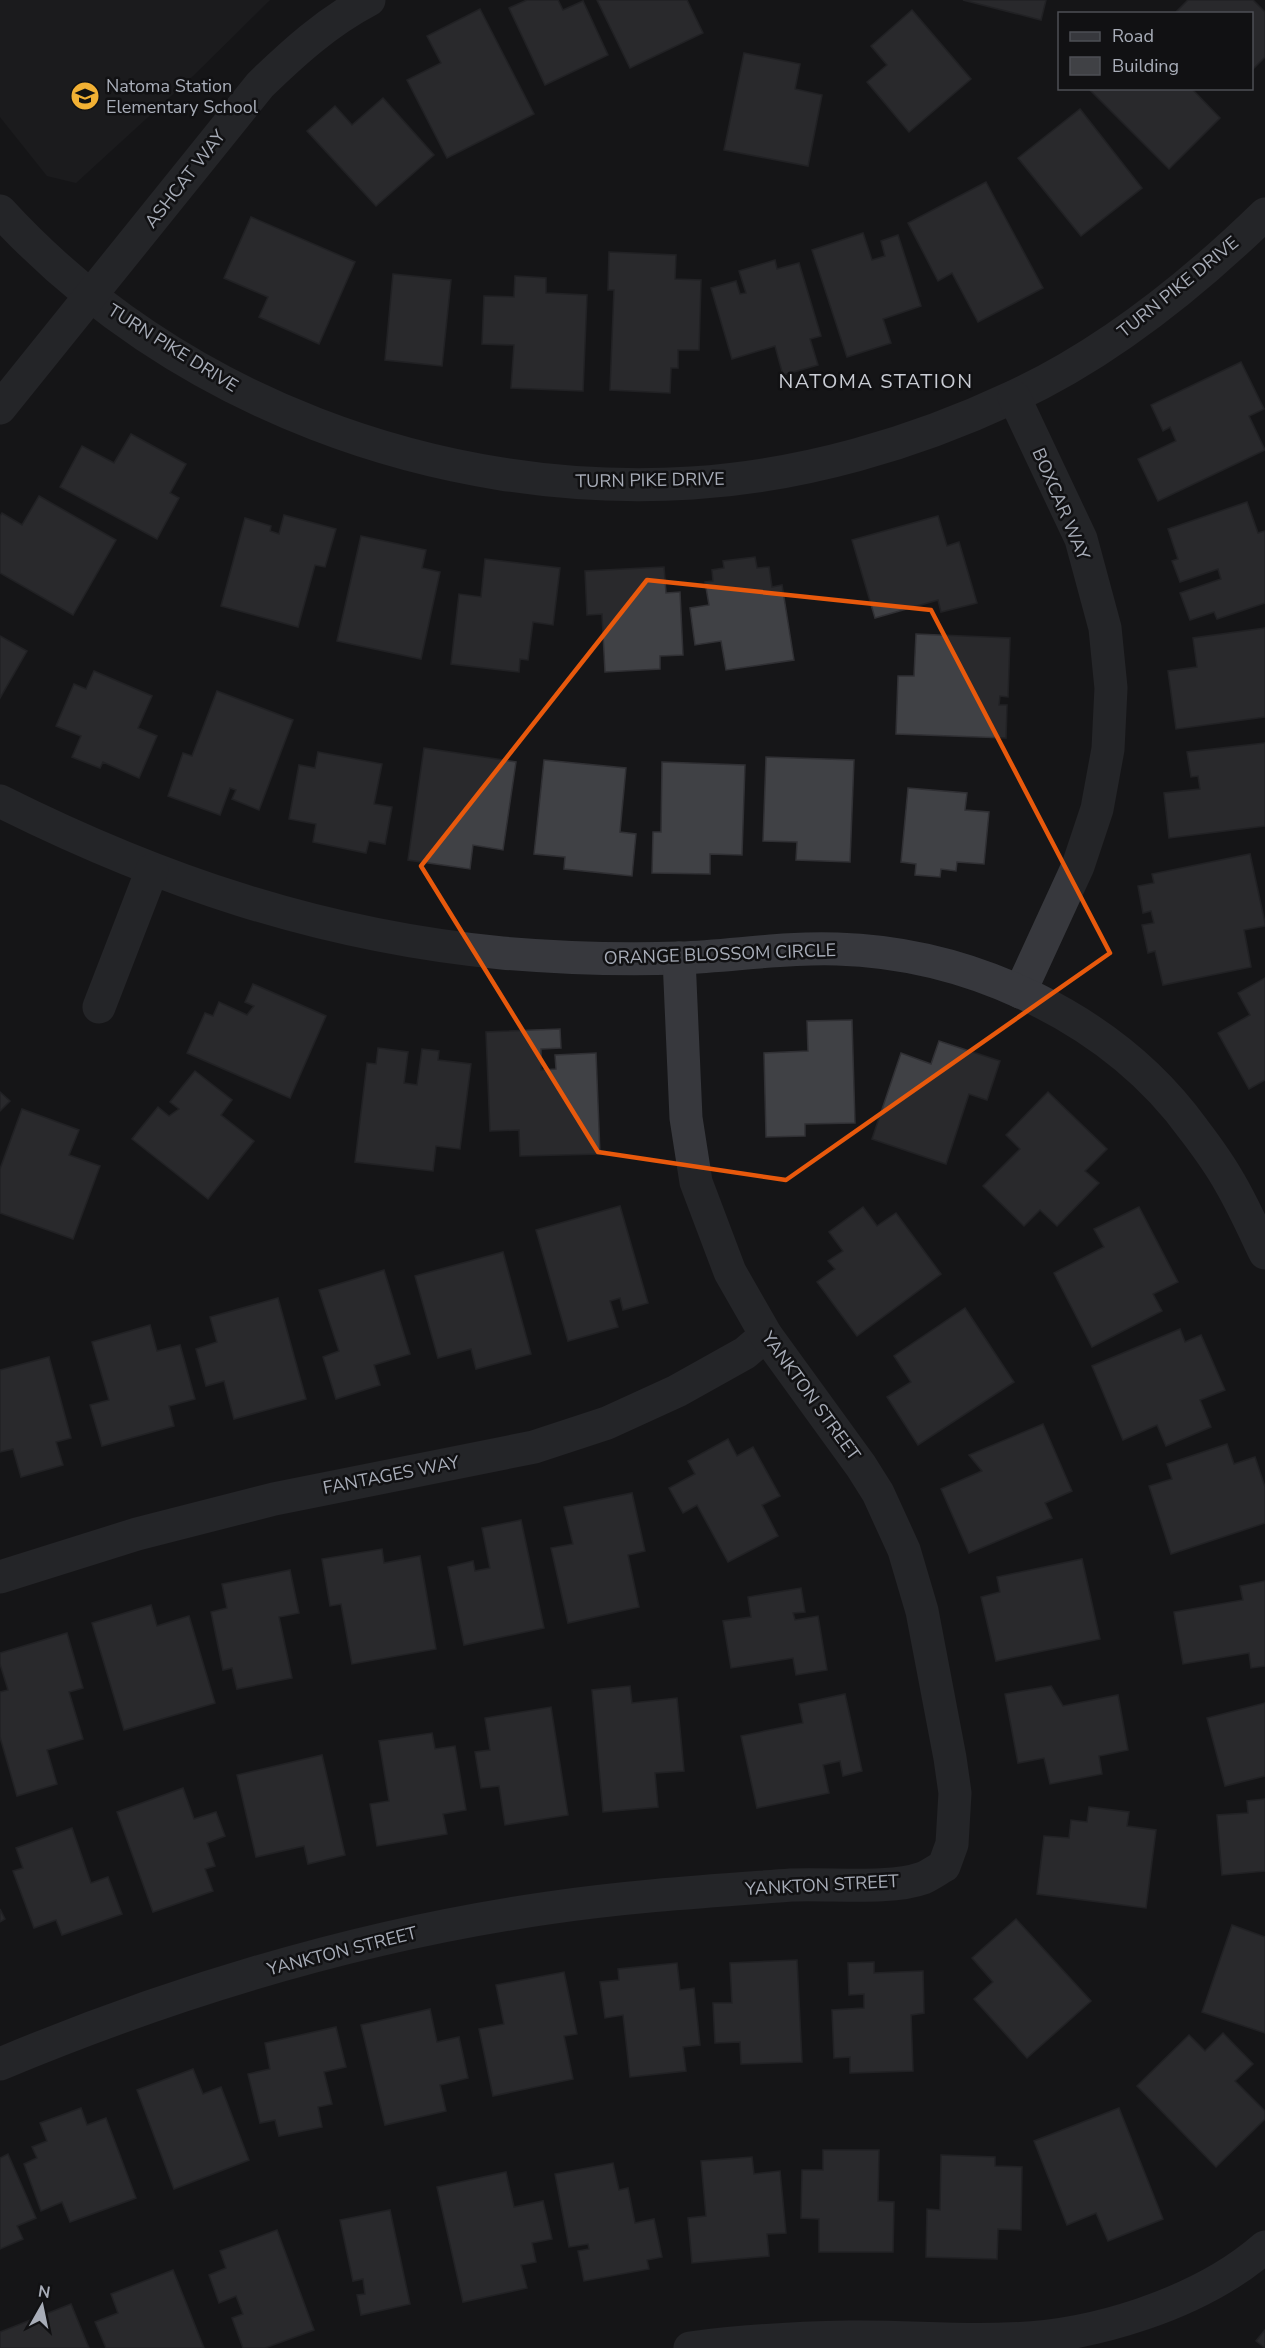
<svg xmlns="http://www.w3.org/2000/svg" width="1265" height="2348" viewBox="0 0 1265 2348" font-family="'Nunito Sans',sans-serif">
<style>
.built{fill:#222225}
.building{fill:#404145;stroke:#303034;stroke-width:1.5}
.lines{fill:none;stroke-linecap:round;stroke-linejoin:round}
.minor{stroke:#37383d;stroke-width:33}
.marked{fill:none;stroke:#e8590c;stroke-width:4.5;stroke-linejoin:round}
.labels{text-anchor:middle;stroke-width:5;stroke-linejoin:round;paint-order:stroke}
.poi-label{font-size:18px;fill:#a8adb8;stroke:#111113;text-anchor:start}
.street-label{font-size:18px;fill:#a8adb8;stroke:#111113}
.neighbourhood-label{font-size:20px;letter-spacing:1.5px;fill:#c9ccd4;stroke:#111113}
</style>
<rect width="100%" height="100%" fill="#161618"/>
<path class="built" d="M 0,0 L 270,0 L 194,75 L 76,183 L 47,176 L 0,117 Z"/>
<g class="building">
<path d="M 527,0 L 558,0 L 563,10 L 583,1 L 608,55 L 545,85 L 509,8 Z"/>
<path d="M 597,0 L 687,0 L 703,33 L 630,68 Z"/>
<path d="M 963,0 L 1046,0 L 1041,20 Z"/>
<path d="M 1188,0 L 1253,0 L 1265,12 L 1265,57 L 1252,70 L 1252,14 L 1174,14 Z"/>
<path d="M 480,9 L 534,114 L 447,158 L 407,80 L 441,63 L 427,36 Z"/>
<path d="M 912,10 L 971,79 L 909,132 L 867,82 L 887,65 L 871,46 Z"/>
<path d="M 744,53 L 800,64 L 795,89 L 822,95 L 808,166 L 724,150 Z"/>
<path d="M 1088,88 L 1191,88 L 1220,118 L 1169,169 Z"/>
<path d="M 383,98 L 434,155 L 376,206 L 307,131 L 335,106 L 352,125 Z"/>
<path d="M 1080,109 L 1142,188 L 1081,236 L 1018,158 Z"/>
<path d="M 986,182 L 1043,288 L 978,322 L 952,273 L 938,281 L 908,223 Z"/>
<path d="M 251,217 L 355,262 L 319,344 L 259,317 L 268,297 L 224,278 Z"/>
<path d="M 863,233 L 872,260 L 885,256 L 881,241 L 898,235 L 921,306 L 883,319 L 891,343 L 847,357 L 812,250 Z"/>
<path d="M 609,252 L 676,255 L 675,279 L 701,280 L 699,350 L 678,350 L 678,368 L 671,368 L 670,393 L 610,390 L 614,290 L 608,290 Z"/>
<path d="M 775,260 L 777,269 L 799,263 L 821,336 L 810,339 L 818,365 L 783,375 L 775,346 L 732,359 L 711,288 L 736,281 L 740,294 L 746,293 L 739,271 Z"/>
<path d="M 393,274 L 451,280 L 442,366 L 385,360 Z"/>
<path d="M 515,276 L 546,278 L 546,293 L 587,295 L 583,391 L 511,388 L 514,345 L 482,344 L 484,296 L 514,297 Z"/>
<path d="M 1241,362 L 1264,409 L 1249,416 L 1265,450 L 1158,501 L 1138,459 L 1176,441 L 1170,427 L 1163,431 L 1151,405 Z"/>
<path d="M 131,434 L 186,464 L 170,493 L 179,498 L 157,539 L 60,487 L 82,446 L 114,463 Z"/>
<path d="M 39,496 L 116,540 L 73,615 L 0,573 L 0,516 L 2,513 L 22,525 Z"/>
<path d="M 1247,502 L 1258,533 L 1265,531 L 1265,603 L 1217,619 L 1214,612 L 1190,620 L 1180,593 L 1221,579 L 1218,569 L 1180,582 L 1172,561 L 1178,559 L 1168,529 Z"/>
<path d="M 284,515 L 336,529 L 325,567 L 315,565 L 298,627 L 221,606 L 245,518 L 271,526 L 270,531 L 279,534 Z"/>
<path d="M 938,516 L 947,546 L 959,542 L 977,603 L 941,612 L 938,600 L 875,618 L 852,540 Z"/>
<path d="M 361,536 L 426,550 L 422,568 L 440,572 L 421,659 L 337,641 Z"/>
<path d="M 755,557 L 757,568 L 769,567 L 772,587 L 782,585 L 794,660 L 726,670 L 721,641 L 695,645 L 690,608 L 709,605 L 705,582 L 713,581 L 712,570 L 724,568 L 723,561 Z"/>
<path d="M 485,559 L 560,568 L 553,625 L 533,622 L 528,660 L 520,659 L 519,672 L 451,664 L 459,594 L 481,597 Z"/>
<path d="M 664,567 L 666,593 L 680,592 L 683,655 L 660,656 L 660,669 L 605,672 L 602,614 L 587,615 L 585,571 Z"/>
<path d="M 1265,628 L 1265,717 L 1176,729 L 1168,671 L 1197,667 L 1193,638 Z"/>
<path d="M 916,634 L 1010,638 L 1008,697 L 1000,696 L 999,705 L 1007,705 L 1006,738 L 896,734 L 898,676 L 914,676 Z"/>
<path d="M 0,636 L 27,651 L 0,698 Z"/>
<path d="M 94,671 L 152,696 L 138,728 L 157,736 L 139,778 L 103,762 L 100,768 L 72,757 L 81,736 L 56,726 L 74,684 L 86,689 Z"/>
<path d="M 217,691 L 293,720 L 259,810 L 232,799 L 236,790 L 230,788 L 220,815 L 168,796 L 183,753 L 192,756 Z"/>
<path d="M 1265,743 L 1265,826 L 1169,838 L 1164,793 L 1200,789 L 1198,776 L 1191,777 L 1187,752 Z"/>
<path d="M 424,748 L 516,762 L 503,850 L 473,845 L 470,869 L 408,860 Z"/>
<path d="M 318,752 L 382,764 L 374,804 L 392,807 L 385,844 L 369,841 L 366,853 L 313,842 L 316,824 L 289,819 L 299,765 L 315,768 Z"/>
<path d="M 766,757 L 854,760 L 850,862 L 796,860 L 797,842 L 763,841 Z"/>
<path d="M 544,760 L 626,768 L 620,832 L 636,834 L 632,876 L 564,869 L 565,857 L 534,854 Z"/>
<path d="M 662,762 L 745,765 L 742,855 L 710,854 L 710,874 L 652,873 L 653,832 L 661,832 Z"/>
<path d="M 908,788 L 967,793 L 965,810 L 989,812 L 984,864 L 957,862 L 956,871 L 941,869 L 940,877 L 915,875 L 916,864 L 901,862 Z"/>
<path d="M 1250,854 L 1265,923 L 1265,926 L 1244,930 L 1251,967 L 1163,985 L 1155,951 L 1148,953 L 1142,925 L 1154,923 L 1151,911 L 1143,913 L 1138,886 L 1154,883 L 1152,874 Z"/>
<path d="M 1265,978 L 1265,1080 L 1249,1089 L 1218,1033 L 1250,1015 L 1238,993 Z"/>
<path d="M 253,984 L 326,1016 L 290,1098 L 187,1053 L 205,1013 L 213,1016 L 219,1002 L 247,1015 L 254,1006 L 245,1002 Z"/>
<path d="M 852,1020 L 855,1123 L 805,1124 L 805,1136 L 766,1137 L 764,1053 L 808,1051 L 807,1021 Z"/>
<path d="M 560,1029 L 561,1048 L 541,1049 L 541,1070 L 556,1069 L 555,1055 L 596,1053 L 600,1154 L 520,1156 L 519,1130 L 490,1131 L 486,1032 Z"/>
<path d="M 939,1041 L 1000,1061 L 987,1100 L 969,1094 L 946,1164 L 872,1139 L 901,1053 L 931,1064 Z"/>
<path d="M 378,1048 L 408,1052 L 404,1083 L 417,1085 L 422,1049 L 439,1051 L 438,1060 L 471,1064 L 460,1149 L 436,1146 L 433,1171 L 355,1162 L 367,1063 L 376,1064 Z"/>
<path d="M 195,1071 L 232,1100 L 221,1115 L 254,1141 L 208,1199 L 132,1139 L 158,1107 L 169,1116 L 179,1109 L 170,1102 Z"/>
<path d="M 0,1092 L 10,1101 L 0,1111 Z"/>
<path d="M 1048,1092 L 1107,1149 L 1085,1171 L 1099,1183 L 1057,1226 L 1040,1210 L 1024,1226 L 983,1186 L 1020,1149 L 1006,1135 Z"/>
<path d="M 22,1109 L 79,1130 L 69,1155 L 100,1166 L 73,1239 L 0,1213 L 0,1169 Z"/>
<path d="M 620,1206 L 648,1303 L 623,1310 L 620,1298 L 610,1301 L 618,1327 L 568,1341 L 536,1230 Z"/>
<path d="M 863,1207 L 877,1226 L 896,1213 L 941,1274 L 857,1336 L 817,1282 L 835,1269 L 828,1261 L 843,1251 L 829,1232 Z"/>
<path d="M 1139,1207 L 1178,1282 L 1153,1294 L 1162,1311 L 1092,1347 L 1054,1273 L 1104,1247 L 1094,1229 Z"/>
<path d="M 503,1252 L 531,1354 L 476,1369 L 471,1349 L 438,1358 L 415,1276 Z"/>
<path d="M 384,1270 L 410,1354 L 374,1365 L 380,1385 L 336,1399 L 323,1357 L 339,1351 L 319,1290 Z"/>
<path d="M 278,1298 L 306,1399 L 234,1419 L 224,1381 L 206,1386 L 196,1349 L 217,1342 L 210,1317 Z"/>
<path d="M 965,1308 L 1014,1382 L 918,1445 L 887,1397 L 911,1382 L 894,1356 Z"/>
<path d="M 150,1325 L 157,1351 L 180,1345 L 195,1399 L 169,1406 L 174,1426 L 102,1446 L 90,1405 L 109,1400 L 92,1342 Z"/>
<path d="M 1180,1329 L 1185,1342 L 1201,1335 L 1225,1390 L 1200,1400 L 1211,1427 L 1166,1446 L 1157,1425 L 1123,1440 L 1092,1366 Z"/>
<path d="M 49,1357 L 71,1438 L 56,1442 L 63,1465 L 21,1477 L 13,1449 L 0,1452 L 0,1370 Z"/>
<path d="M 1043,1424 L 1072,1491 L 1045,1503 L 1052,1518 L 969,1553 L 941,1489 L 982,1471 L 969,1455 Z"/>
<path d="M 728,1439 L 737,1456 L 753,1447 L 780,1496 L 762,1505 L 778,1536 L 728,1562 L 697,1505 L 683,1513 L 669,1488 L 695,1474 L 688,1461 Z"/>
<path d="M 1227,1444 L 1234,1464 L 1255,1457 L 1265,1487 L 1265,1523 L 1171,1554 L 1149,1486 L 1172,1479 L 1167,1464 Z"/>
<path d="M 632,1493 L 645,1551 L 628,1555 L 639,1607 L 568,1623 L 551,1548 L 573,1544 L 564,1507 Z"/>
<path d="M 521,1520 L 544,1628 L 464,1645 L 448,1567 L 473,1561 L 475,1571 L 490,1568 L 482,1528 Z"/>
<path d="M 382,1549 L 384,1563 L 420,1556 L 436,1649 L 352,1664 L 341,1604 L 330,1606 L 322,1559 Z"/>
<path d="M 1082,1559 L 1100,1639 L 996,1661 L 981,1597 L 1000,1592 L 997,1577 Z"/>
<path d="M 290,1570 L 299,1613 L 279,1617 L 292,1678 L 237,1689 L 232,1668 L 223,1670 L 211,1612 L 227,1608 L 222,1584 Z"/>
<path d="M 1265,1581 L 1265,1666 L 1251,1668 L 1249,1653 L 1183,1664 L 1174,1612 L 1243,1600 L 1240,1586 Z"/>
<path d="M 801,1588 L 805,1612 L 793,1613 L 795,1620 L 818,1616 L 827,1670 L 796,1675 L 793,1658 L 731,1668 L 723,1621 L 751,1617 L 748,1597 Z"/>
<path d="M 151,1605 L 157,1626 L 189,1616 L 215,1703 L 124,1730 L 92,1623 Z"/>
<path d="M 67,1633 L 83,1688 L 69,1692 L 83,1739 L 47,1750 L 57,1784 L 17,1796 L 0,1737 L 0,1692 L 8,1690 L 0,1664 L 0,1653 Z"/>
<path d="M 630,1686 L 632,1703 L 677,1698 L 684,1771 L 655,1773 L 658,1807 L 603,1812 L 592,1690 Z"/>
<path d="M 1051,1686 L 1063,1706 L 1118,1695 L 1128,1750 L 1099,1756 L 1102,1774 L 1050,1784 L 1044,1758 L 1018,1763 L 1005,1694 Z"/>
<path d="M 845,1694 L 862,1771 L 843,1776 L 840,1761 L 823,1765 L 829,1793 L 757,1808 L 741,1736 L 803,1723 L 799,1704 Z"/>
<path d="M 1265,1703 L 1265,1776 L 1225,1786 L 1207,1718 Z"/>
<path d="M 551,1707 L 568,1815 L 505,1825 L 499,1786 L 481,1788 L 475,1752 L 490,1750 L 485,1718 Z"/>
<path d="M 432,1733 L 435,1749 L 455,1746 L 466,1810 L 443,1814 L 447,1834 L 377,1846 L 370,1804 L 389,1801 L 379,1741 Z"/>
<path d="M 322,1755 L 345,1855 L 308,1864 L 304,1846 L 256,1857 L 237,1775 Z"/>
<path d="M 183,1788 L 194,1819 L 216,1812 L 225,1836 L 207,1843 L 215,1866 L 205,1869 L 213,1891 L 153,1912 L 117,1812 Z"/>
<path d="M 1265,1799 L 1265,1871 L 1222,1875 L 1217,1815 L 1248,1813 L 1247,1801 Z"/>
<path d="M 1089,1807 L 1129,1812 L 1127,1826 L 1156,1830 L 1146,1908 L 1037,1894 L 1044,1836 L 1069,1838 L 1071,1820 L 1087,1822 Z"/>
<path d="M 72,1828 L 91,1883 L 108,1877 L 122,1914 L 62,1935 L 56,1920 L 34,1928 L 13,1871 L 23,1868 L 16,1848 Z"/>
<path d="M 0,1909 L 5,1919 L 0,1922 Z"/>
<path d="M 1016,1919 L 1091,2001 L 1027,2058 L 974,1999 L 993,1982 L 972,1958 Z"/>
<path d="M 1232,1925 L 1265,1937 L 1265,2033 L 1202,2012 Z"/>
<path d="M 797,1960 L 802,2062 L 741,2064 L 740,2042 L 715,2043 L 713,2003 L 732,2003 L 730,1963 Z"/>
<path d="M 874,1962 L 874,1973 L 923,1971 L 924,2013 L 911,2015 L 913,2071 L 850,2073 L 850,2057 L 834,2058 L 832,2010 L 864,2008 L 864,1994 L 849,1995 L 848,1963 Z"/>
<path d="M 677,1963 L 680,1990 L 694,1988 L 700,2045 L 683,2047 L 686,2071 L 630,2077 L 623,2015 L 605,2018 L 600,1982 L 619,1980 L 618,1969 Z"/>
<path d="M 564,1972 L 577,2034 L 564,2036 L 573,2079 L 493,2096 L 479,2029 L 504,2024 L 496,1985 Z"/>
<path d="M 430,2009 L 437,2042 L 459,2037 L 468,2078 L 440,2085 L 446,2111 L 385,2125 L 361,2025 Z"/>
<path d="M 336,2027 L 346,2067 L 324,2072 L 332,2104 L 318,2107 L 322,2127 L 279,2136 L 275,2120 L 260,2123 L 248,2074 L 270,2069 L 265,2043 Z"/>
<path d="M 1223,2033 L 1253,2064 L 1235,2081 L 1265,2111 L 1265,2119 L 1216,2167 L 1137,2086 L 1189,2035 L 1205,2051 Z"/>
<path d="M 193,2069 L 203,2094 L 221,2087 L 249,2160 L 174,2189 L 137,2090 Z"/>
<path d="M 81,2108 L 87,2125 L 106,2118 L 136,2198 L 70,2222 L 62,2202 L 41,2211 L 24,2164 L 37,2158 L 32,2147 L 47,2141 L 40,2123 Z"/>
<path d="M 1119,2108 L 1163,2219 L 1108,2241 L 1096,2213 L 1067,2225 L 1034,2141 Z"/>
<path d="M 823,2150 L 879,2150 L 878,2201 L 894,2202 L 893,2252 L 819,2252 L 819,2219 L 801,2218 L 802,2170 L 823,2170 Z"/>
<path d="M 8,2154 L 36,2218 L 17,2226 L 23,2239 L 0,2249 L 0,2158 Z"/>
<path d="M 941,2155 L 995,2157 L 995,2166 L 1022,2167 L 1021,2230 L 998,2229 L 997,2259 L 926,2257 L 927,2209 L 940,2210 Z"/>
<path d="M 752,2157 L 754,2174 L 780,2171 L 786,2233 L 767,2234 L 769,2256 L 692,2263 L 688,2218 L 706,2216 L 701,2161 Z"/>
<path d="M 613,2163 L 619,2190 L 628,2188 L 635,2223 L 654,2219 L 662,2257 L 647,2260 L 649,2269 L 584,2281 L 578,2251 L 589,2249 L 588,2244 L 569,2247 L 555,2174 Z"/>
<path d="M 506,2172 L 514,2207 L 543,2201 L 552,2239 L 532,2243 L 536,2262 L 521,2265 L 527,2288 L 463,2302 L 437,2187 Z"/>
<path d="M 390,2210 L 410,2304 L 361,2315 L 357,2295 L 365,2294 L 363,2279 L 353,2281 L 340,2220 Z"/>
<path d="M 277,2230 L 314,2330 L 265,2348 L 243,2348 L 232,2318 L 243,2314 L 236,2296 L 219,2303 L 209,2275 L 226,2268 L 220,2251 Z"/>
<path d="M 173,2270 L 204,2348 L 106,2348 L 95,2322 L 118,2313 L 111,2294 Z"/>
<path d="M 71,2304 L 89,2348 L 0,2348 L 0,2332 Z"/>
<path d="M 1265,2330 L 1265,2348 L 1256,2341 Z"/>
</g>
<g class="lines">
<g class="minor">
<path d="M 0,211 C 173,400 438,499 692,483 C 802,476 913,444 1013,397 C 1108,353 1191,286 1265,214"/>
<path d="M 1014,397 L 1081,539 L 1105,628 L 1111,688 L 1108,749 L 1097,809 L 1078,866 L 1020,992"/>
<path d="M 0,408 L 260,85 C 293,53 327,22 369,0"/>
<path d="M 0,801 C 160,881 322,936 502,953 C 561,958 621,960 680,958 C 732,956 785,947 837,949 C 972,953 1114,1019 1194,1130 C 1207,1147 1220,1165 1230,1183 C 1243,1205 1254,1230 1265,1253"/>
<path d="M 99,1007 L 152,870"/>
<path d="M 0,1577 L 137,1534 L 274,1499 L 534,1447 L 607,1423 L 677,1391 L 745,1353 L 766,1335"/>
<path d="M 0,2064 C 175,1991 360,1935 548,1908 C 629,1896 710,1891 791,1885 C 828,1883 891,1890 923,1878 C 930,1875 937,1870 944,1866 L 952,1844 L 955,1793 L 950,1758 L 922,1611 L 904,1550 L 878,1493 L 861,1466 L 766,1335 L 730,1272 L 696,1182 L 686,1118 L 679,958"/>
<path d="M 690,2348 C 742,2341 796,2338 849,2337 C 900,2336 952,2341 1004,2339 C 1090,2338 1200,2304 1265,2247"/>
</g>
</g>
<path d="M0 0H1265V2348H0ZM 647,580 L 931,610 L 1110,953 L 786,1180 L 598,1152 L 421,866 Z" fill="#161618" fill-opacity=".55" fill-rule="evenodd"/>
<path class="marked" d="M 647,580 L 931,610 L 1110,953 L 786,1180 L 598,1152 L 421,866 Z"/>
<defs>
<g id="school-disc" transform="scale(1.5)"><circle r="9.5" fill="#f2b134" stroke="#111113"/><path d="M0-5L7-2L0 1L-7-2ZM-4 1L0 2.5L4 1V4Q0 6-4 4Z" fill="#111"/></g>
</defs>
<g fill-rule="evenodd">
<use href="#school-disc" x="85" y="96"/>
</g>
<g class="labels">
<g class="poi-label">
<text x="106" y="92">Natoma Station<tspan x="106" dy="21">Elementary School</tspan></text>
</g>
<g class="street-label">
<text transform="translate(185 179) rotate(-52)" y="6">ASHCAT WAY</text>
<text transform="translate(1178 287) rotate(-39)" y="6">TURN PIKE DRIVE</text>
<text transform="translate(173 348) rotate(32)" y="6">TURN PIKE DRIVE</text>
<text transform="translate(650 480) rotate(-1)" y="6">TURN PIKE DRIVE</text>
<text transform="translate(1061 504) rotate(67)" y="6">BOXCAR WAY</text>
<text transform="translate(720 954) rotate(-2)" y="6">ORANGE BLOSSOM CIRCLE</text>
<text transform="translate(811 1396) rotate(54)" y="6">YANKTON STREET</text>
<text transform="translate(391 1475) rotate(-11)" y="6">FANTAGES WAY</text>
<text transform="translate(822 1885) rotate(-3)" y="6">YANKTON STREET</text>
<text transform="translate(342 1951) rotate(-14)" y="6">YANKTON STREET</text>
</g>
<g class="neighbourhood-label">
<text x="876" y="388">NATOMA STATION</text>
</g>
</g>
<rect x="1058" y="12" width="195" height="78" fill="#111113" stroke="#4d4f55" stroke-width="1.5"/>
<rect x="1070" y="32" width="30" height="9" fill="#37383d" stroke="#4d4f55" stroke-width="1.5"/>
<text x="1112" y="42" font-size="18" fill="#a8adb8">Road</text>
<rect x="1070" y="57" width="30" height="18" fill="#404145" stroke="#4d4f55" stroke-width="1.5"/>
<text x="1112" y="72" font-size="18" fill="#a8adb8">Building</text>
<g transform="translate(42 2306) rotate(9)" stroke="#111113" stroke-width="4.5" paint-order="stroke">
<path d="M0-4.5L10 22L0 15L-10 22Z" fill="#a8adb8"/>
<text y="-9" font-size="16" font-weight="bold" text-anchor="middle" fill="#a8adb8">N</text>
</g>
</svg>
